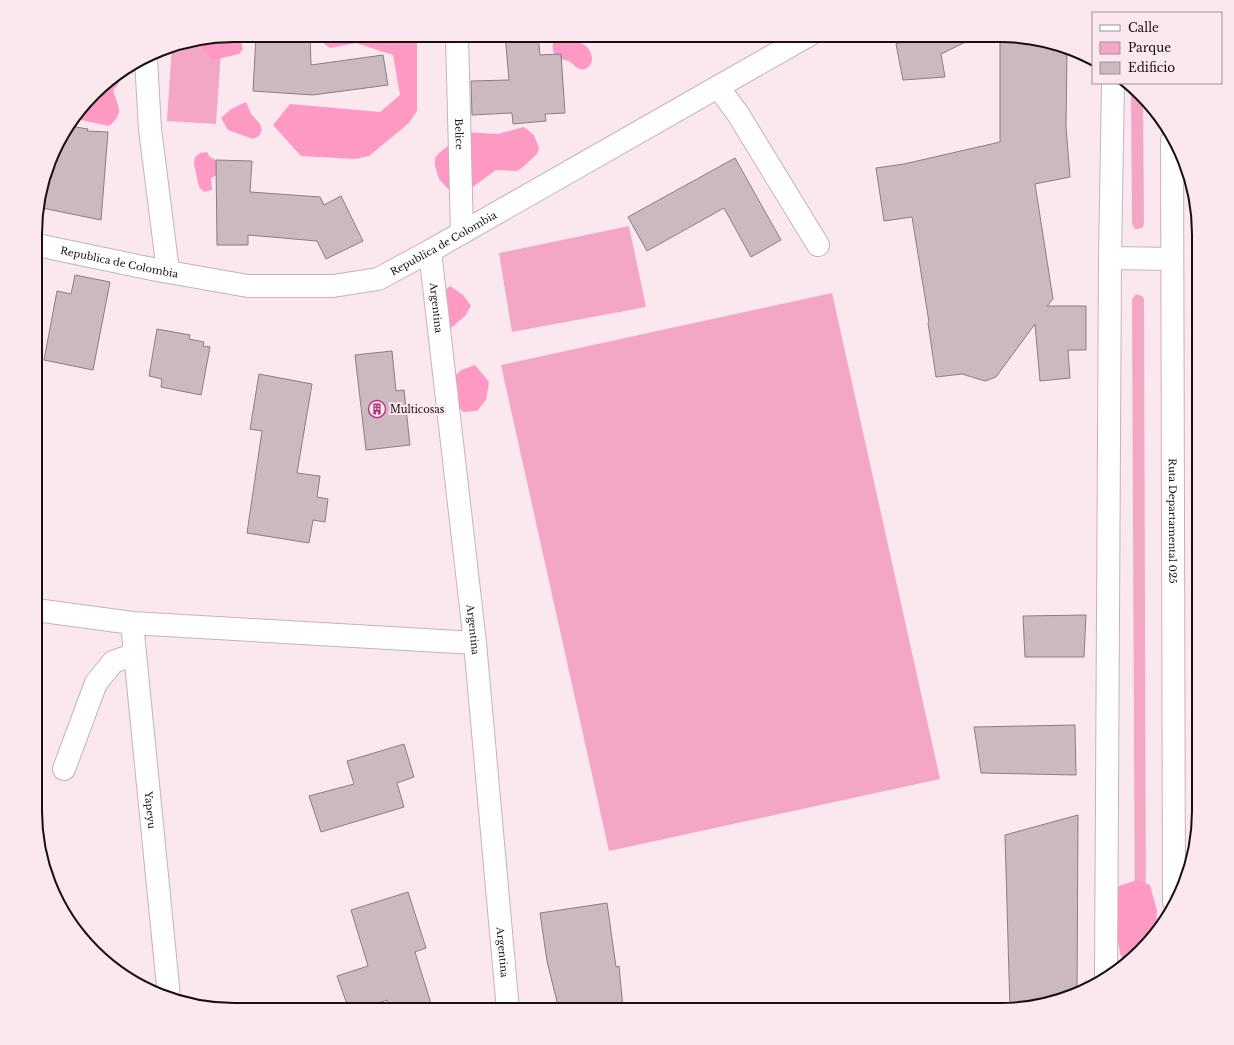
<svg xmlns="http://www.w3.org/2000/svg" width="1234" height="1045" viewBox="0 0 1234 1045" font-family="'Libre Baskerville',serif">
<style>
.green{fill:#f3a7c5}
.forest{fill:#fe99c3}
.building{fill:#ccb9c0;stroke:#8e7c82}
.lines{fill:none;stroke-linecap:round;stroke-linejoin:round}
.minor-casing{stroke:#c6b3ba;stroke-width:24}
.highway-casing{stroke:#c6b3ba;stroke-width:24}
.minor{stroke:#fff;stroke-width:22}
.highway{stroke:#fff;stroke-width:22}
.labels{text-anchor:middle;stroke-width:4;stroke-linejoin:round;paint-order:stroke}
.street-label{font-size:10px;fill:#161012;stroke:#fbe7ee}
.poi-label{font-size:10px;fill:#161012;stroke:#fbe7ee;text-anchor:start}
.rim{fill:none;stroke:#161012;stroke-width:2}
</style>
<rect width="100%" height="100%" fill="#fbe7ee"/>
<g class="green">
<path d="M 222,37 L 216,124 L 167,121 L 172,45 Z"/>
<path d="M 1131,87 L 1141,94 L 1143,97 L 1144,223 L 1143,227 L 1139,229 L 1135,229 L 1132,224 Z"/>
<path d="M 1193,196 L 1197,216 L 1199,811 L 1196,828 Z"/>
<path d="M 629,226 L 646,307 L 512,332 L 499,253 Z"/>
<path d="M 832,293 L 940,779 L 609,851 L 501,365 Z"/>
<path d="M 1136,294 L 1142,296 L 1144,299 L 1146,943 L 1140,952 L 1135,956 L 1132,299 Z"/>
</g>
<g class="forest">
<path d="M 234,35 L 239,35 L 243,49 L 239,54 L 213,60 C 207,54 201,49 200,41 Z"/>
<path d="M 319,35 L 417,35 L 417,111 L 409,123 L 369,156 L 355,159 L 301,156 L 273,125 L 290,104 L 380,112 L 400,95 L 393,55 L 356,43 L 330,48 L 319,40 Z"/>
<path d="M 555,35 L 562,35 L 565,40 C 571,41 578,42 583,44 C 592,49 597,64 585,69 C 579,71 574,65 570,62 C 566,59 561,60 558,58 C 550,53 553,42 555,35 Z"/>
<path d="M 123,73 L 117,86 L 113,90 C 118,107 125,113 109,126 L 81,120 L 78,115 L 103,84 Z"/>
<path d="M 246,102 L 251,114 L 260,124 L 262,130 L 259,136 L 253,139 L 228,130 L 221,118 L 231,109 Z"/>
<path d="M 524,127 L 534,135 L 539,148 L 537,154 L 523,167 L 517,171 L 496,170 L 470,189 L 456,192 L 449,190 L 439,179 L 435,166 L 435,158 L 439,153 L 465,132 L 498,134 Z"/>
<path d="M 207,152 L 210,157 L 218,161 L 223,172 L 211,178 L 212,190 L 204,192 L 199,187 L 194,164 L 195,157 L 200,153 Z"/>
<path d="M 450,286 L 463,295 L 471,306 L 465,316 L 451,328 L 441,321 L 440,295 Z"/>
<path d="M 475,365 L 489,382 L 486,400 L 477,411 L 463,412 L 451,397 L 448,382 L 461,370 Z"/>
<path d="M 1137,880 L 1150,885 L 1157,911 L 1156,928 L 1140,952 L 1124,963 L 1120,953 L 1112,906 L 1119,886 Z"/>
</g>
<g class="building">
<path d="M 277,35 L 310,35 L 311,65 L 383,55 L 388,85 L 313,95 L 253,91 L 256,36 L 277,38 Z"/>
<path d="M 505,35 L 538,35 L 540,55 L 561,54 L 565,113 L 545,114 L 546,121 L 513,124 L 512,113 L 472,115 L 471,81 L 509,80 Z"/>
<path d="M 914,35 L 980,35 L 941,54 L 945,77 L 903,80 L 896,44 Z"/>
<path d="M 1000,35 L 1013,35 L 1067,50 L 1066,127 L 1070,177 L 1035,184 L 1053,299 L 1047,306 L 1086,306 L 1086,350 L 1068,350 L 1070,378 L 1040,381 L 1035,324 L 996,377 L 985,381 L 962,374 L 936,377 L 928,323 L 929,322 L 912,217 L 884,221 L 876,168 L 904,164 L 1000,142 Z"/>
<path d="M 69,126 L 88,129 L 87,131 L 108,132 L 101,220 L 37,207 L 62,135 Z"/>
<path d="M 735,158 L 781,240 L 751,257 L 724,208 L 647,251 L 628,217 Z"/>
<path d="M 216,160 L 252,161 L 250,192 L 320,197 L 324,205 L 341,196 L 363,241 L 326,259 L 317,241 L 248,235 L 248,245 L 217,245 Z"/>
<path d="M 75,275 L 110,282 L 93,370 L 44,360 L 57,291 L 71,294 Z"/>
<path d="M 157,329 L 190,335 L 189,339 L 204,342 L 203,346 L 210,347 L 201,395 L 161,387 L 162,379 L 149,376 Z"/>
<path d="M 392,351 L 396,391 L 404,390 L 410,445 L 366,450 L 355,355 Z"/>
<path d="M 259,374 L 312,384 L 297,473 L 320,476 L 317,497 L 328,499 L 325,522 L 313,520 L 309,543 L 247,533 L 262,431 L 250,429 Z"/>
<path d="M 1086,615 L 1084,657 L 1025,657 L 1023,616 Z"/>
<path d="M 1075,725 L 1076,775 L 981,773 L 974,727 Z"/>
<path d="M 404,744 L 414,777 L 397,783 L 404,807 L 321,832 L 309,796 L 354,784 L 347,761 Z"/>
<path d="M 1078,815 L 1077,994 L 1010,1010 L 1005,835 Z"/>
<path d="M 408,892 L 426,948 L 415,952 L 433,1010 L 390,1010 L 387,1000 L 357,1010 L 349,1010 L 337,976 L 368,966 L 351,910 Z"/>
<path d="M 607,903 L 616,967 L 619,966 L 623,1008 L 604,1010 L 559,1010 L 547,961 L 540,913 Z"/>
</g>
<g class="lines">
<g class="minor-casing">
<g id="minor">
<path id="s1" d="M 457,35 L 462,233"/>
<path d="M 146,59 L 150,129 L 168,271"/>
<path d="M 718,87 L 738,114 L 818,245"/>
<path id="s2" d="M 37,245 L 157,270 L 248,286 L 333,286 L 378,279 L 430,251 L 809,35"/>
<path id="s3" d="M 430,251 L 475,643 L 508,1010"/>
<path d="M 36,610 L 132,623 L 475,643"/>
<path id="s4" d="M 132,623 L 169,997"/>
<path d="M 64,769 L 96,683 L 113,662 L 135,654"/>
<path d="M 1106,975 L 1110,258 L 1113,83"/>
</g>
</g>
<g class="highway-casing">
<g id="highway">
<path id="s5" d="M 1172,140 L 1174,902"/>
<path d="M 1110,258 L 1172,259"/>
</g>
</g>
<use href="#minor" class="minor"/>
<use href="#highway" class="highway"/>
</g>
<defs>
<g id="building-ring" transform="scale(0.9)"><circle r="9.5" fill="#fbe7ee" stroke="#b63174" stroke-width="1.5"/><path d="M-4-6H4V6H1V3H-1V6H-4ZM-2.5-4.3h1.7v1.8h-1.7ZM.8-4.3h1.7v1.8H.8ZM-2.5-1h1.7V.8h-1.7ZM.8-1h1.7V.8H.8Z" fill="#b63174"/></g>
</defs>
<g fill-rule="evenodd">
<use href="#building-ring" x="377" y="409"/>
</g>
<g class="labels">
<g class="street-label">
<text dy="4" stroke="none"><textPath href="#s1" startOffset="99">Belice</textPath></text>
<text dy="4" stroke="none"><textPath href="#s2" startOffset="420">Republica de Colombia</textPath></text>
<text dy="4" stroke="none"><textPath href="#s2" startOffset="84">Republica de Colombia</textPath></text>
<text dy="4" stroke="none"><textPath href="#s3" startOffset="57">Argentina</textPath></text>
<text dy="4" stroke="none"><textPath href="#s5" startOffset="381">Ruta Departamental 025</textPath></text>
<text dy="4" stroke="none"><textPath href="#s3" startOffset="381">Argentina</textPath></text>
<text dy="4" stroke="none"><textPath href="#s4" startOffset="188">Yapeyu</textPath></text>
<text dy="4" stroke="none"><textPath href="#s3" startOffset="705">Argentina</textPath></text>
</g>
<g class="poi-label">
<text x="390" y="413">Multicosas</text>
</g>
</g>
<path d="M0 0H1234V1045H0ZM234 42H1000A192 192 0 0 1 1192 234V811A192 192 0 0 1 1000 1003H234A192 192 0 0 1 42 811V234A192 192 0 0 1 234 42Z" fill="#fbe7ee" fill-rule="evenodd"/>
<path class="rim" d="M234 42H1000A192 192 0 0 1 1192 234V811A192 192 0 0 1 1000 1003H234A192 192 0 0 1 42 811V234A192 192 0 0 1 234 42Z"/>
<rect x="1092" y="12" width="130" height="72" fill="#fbe7ee" stroke="#9f9196"/>
<rect x="1100" y="25" width="20" height="6" fill="#ffffff" stroke="#9f9196"/>
<text x="1128" y="32" font-size="12" fill="#161012">Calle</text>
<rect x="1100" y="42" width="20" height="12" fill="#f3a7c5" stroke="#9f9196"/>
<text x="1128" y="52" font-size="12" fill="#161012">Parque</text>
<rect x="1100" y="62" width="20" height="12" fill="#ccb9c0" stroke="#9f9196"/>
<text x="1128" y="72" font-size="12" fill="#161012">Edificio</text>
</svg>
